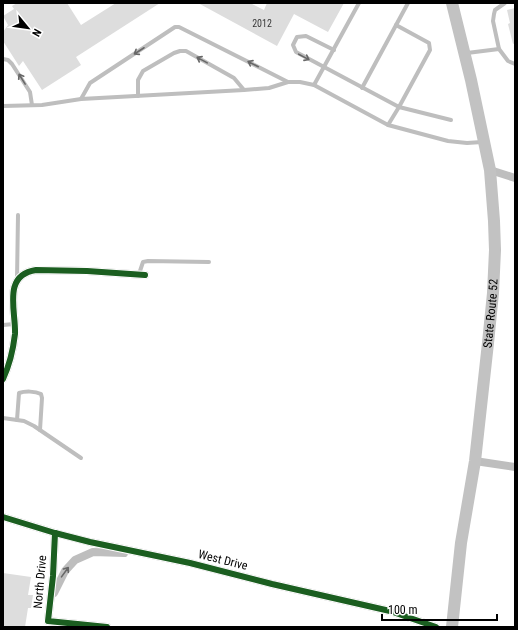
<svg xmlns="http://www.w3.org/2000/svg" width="518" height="630" viewBox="0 0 518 630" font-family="'Roboto Condensed',sans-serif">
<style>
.building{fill:#ddd}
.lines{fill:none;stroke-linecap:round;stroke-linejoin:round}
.lane{stroke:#bebebe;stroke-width:4}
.street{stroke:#bebebe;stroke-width:8}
.secondary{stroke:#c2c2c2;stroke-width:12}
.cycleway-casing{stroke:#fff;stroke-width:8}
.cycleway{stroke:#1b5e20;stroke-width:6}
.oneway{stroke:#686868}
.labels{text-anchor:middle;stroke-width:3;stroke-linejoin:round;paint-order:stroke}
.number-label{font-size:10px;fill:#373737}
.street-label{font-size:12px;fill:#000;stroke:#fff}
</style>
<rect width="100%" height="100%" fill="#fff"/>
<g class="building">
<path d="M 17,3 L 67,3 L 81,25 L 116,3 L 160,3 L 76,57 L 81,65 L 42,90 L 23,61 L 19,66 L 3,41 L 3,32 L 8,25 L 3,16 L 14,9 L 12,6 Z"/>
<path d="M 198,3 L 250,3 L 264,10 L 267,3 L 344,3 L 328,32 L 294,14 L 277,46 Z"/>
<path d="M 515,8 L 515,43 L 513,44 L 508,24 L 510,23 L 507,10 Z"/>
<path d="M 3,573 L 31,577 L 28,595 L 33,595 L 31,608 L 28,608 L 25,627 L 3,627 Z"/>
</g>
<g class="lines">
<g class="lane">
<path d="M 505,3 L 495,10 L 494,14 L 493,21 L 499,49 L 508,61 L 515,64"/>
<path d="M 334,50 L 306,36 L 297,37 L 293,45 L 296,52 L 399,107 L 430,50 L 429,43 L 396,25"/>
<path d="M 467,53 L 499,49"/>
<path d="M 3,59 L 8,60 L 12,64 L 30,92 L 32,105"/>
<path d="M 314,85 L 359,3"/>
<path d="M 362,88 L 408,3"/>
<path d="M 138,96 L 138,80 L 143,71 L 174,53 L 180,51 L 186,51 L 234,78 L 244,90"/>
<path d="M 81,99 L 90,83 L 175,27 L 179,27 L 288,82"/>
<path d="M 3,106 L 42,105 L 81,99 L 244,90 L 269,88 L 288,82 L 300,82 L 314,85 L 388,125 L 448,141 L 467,143 L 482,142"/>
<path d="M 388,125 L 399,107 L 451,120"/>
<path d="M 139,274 L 143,262 L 148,261 L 209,262"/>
<path d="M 17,280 L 18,215"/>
<path d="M 3,325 L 14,324"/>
<path d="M 3,418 L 24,421 L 34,426 L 81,458"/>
<path d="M 17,420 L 19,393 C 25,391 35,391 41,394 L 42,398 L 40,430"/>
</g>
<g class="street">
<path d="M 490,170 L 515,178"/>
<path d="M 3,379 C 10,364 13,351 15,334 C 16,311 2,275 36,270 L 87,271 L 145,275"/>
<path d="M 475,461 L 515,467"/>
<path d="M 3,517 L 55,533 L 90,542 L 190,563 L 272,584 L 390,611 L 436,627"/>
<path d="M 55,533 L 53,576 L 48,621 L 107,627"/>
<path d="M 54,593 L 65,571 L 75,560 L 93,552 L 124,553"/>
</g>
<path class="secondary" id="s1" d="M 452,627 L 461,543 L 475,461 L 488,343 L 493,293 L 495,250 L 494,221 L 490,170 L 471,80 L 452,3"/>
<g class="cycleway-casing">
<g id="cycleway">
<path d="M 3,379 C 10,364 13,351 15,334 C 16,311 2,275 36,270 L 87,271 L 145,275"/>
<path d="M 3,517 L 55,533 L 90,542 L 190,563 L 272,584 L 390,611 L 436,627"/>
<path d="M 55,533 L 53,576 L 48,621 L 107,627"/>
</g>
</g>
<use href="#cycleway" class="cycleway"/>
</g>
<defs><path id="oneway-shaft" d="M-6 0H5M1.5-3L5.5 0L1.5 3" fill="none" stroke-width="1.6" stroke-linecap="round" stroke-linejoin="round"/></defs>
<g class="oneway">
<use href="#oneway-shaft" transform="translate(139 51) rotate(147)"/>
<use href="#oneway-shaft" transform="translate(304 57) rotate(28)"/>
<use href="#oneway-shaft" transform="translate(202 60) rotate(-151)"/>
<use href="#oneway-shaft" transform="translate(253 64) rotate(-153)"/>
<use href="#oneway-shaft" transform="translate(22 79) rotate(-122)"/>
<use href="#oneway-shaft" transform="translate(65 572) rotate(-54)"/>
</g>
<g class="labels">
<g class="number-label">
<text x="262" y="27">2012</text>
</g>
<g class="street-label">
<text dy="4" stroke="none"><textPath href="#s1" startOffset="316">State Route 52</textPath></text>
<text transform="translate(223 560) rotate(14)" y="4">West Drive</text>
<text transform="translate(40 582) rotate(-85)" y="4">North Drive</text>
</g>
</g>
<rect width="518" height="630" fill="none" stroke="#000000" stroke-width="8"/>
<g transform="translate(28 28) rotate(119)" stroke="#ffffff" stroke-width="3" paint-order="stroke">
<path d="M0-3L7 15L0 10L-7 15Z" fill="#000000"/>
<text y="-6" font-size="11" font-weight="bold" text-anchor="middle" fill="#000000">N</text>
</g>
<path d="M382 614v6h115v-6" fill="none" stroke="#000000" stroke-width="2"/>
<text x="388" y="614" font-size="12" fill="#000000" stroke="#ffffff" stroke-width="3" paint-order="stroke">100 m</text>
</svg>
